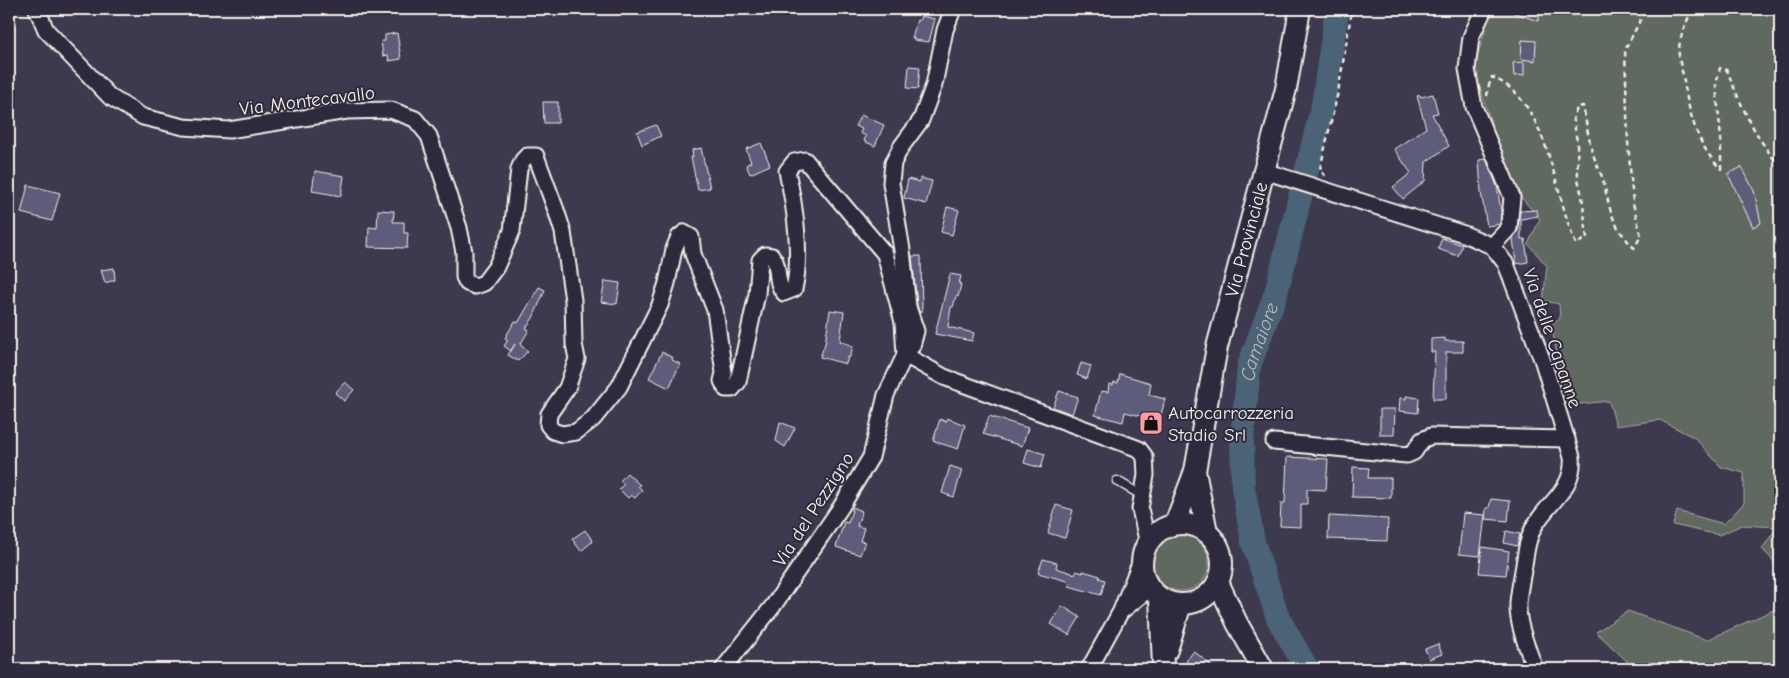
<svg xmlns="http://www.w3.org/2000/svg" width="1789" height="678" viewBox="0 0 1789 678" font-family="'Comic Neue',sans-serif">
<style>
.green{fill:#5f695e;stroke:#aaada3}
.lines{fill:none;stroke-linecap:round;stroke-linejoin:round}
.river{stroke:#4c6476;stroke-width:24}
.building{fill:#5d5c7a;stroke:#f4f1e8}
.service-casing{stroke:#f4f1e8;stroke-width:11}
.minor-casing{stroke:#f4f1e8;stroke-width:19}
.secondary-casing{stroke:#f4f1e8;stroke-width:24}
.path{stroke:#f4f1e8;stroke-width:2.5;stroke-dasharray:5 4;stroke-linecap:butt}
.service{stroke:#2f2a3d;stroke-width:8}
.minor{stroke:#2f2a3d;stroke-width:15}
.secondary{stroke:#2f2a3d;stroke-width:20}
.labels{text-anchor:middle;stroke-width:4;stroke-linejoin:round;paint-order:stroke}
.street-label{font-size:19px;fill:#f4f1e8;stroke:#2f2a3d}
.poi-label{font-size:19px;fill:#f4f1e8;stroke:#2f2a3d;text-anchor:start}
.water-label{font-size:20px;font-style:italic;fill:#b1b9ba;stroke:#2f2a3d}
</style>
<rect width="100%" height="100%" fill="#3d394f"/>
<filter id="ink" filterUnits="userSpaceOnUse"><feTurbulence type="fractalNoise" baseFrequency=".02" numOctaves="2"/><feDisplacementMap in="SourceGraphic" scale="10" xChannelSelector="R" yChannelSelector="G"/><feConvolveMatrix kernelMatrix="1 2 1 2 8 2 1 2 1" color-interpolation-filters="sRGB"/></filter>
<g filter="url(#ink)">
<g class="green">
<path d="M 1491,9 L 1780,9 L 1780,568 L 1762,549 L 1777,527 L 1742,525 L 1719,535 L 1673,525 L 1677,511 L 1724,524 L 1744,503 L 1744,473 L 1721,467 L 1695,438 L 1660,420 L 1616,426 L 1609,401 L 1571,405 L 1564,387 L 1551,325 L 1560,319 L 1559,304 L 1543,301 L 1547,266 L 1528,244 L 1540,219 L 1510,185 L 1474,68 Z"/>
<circle cx="1181" cy="563" r="28"/>
<path d="M 1780,607 L 1780,669 L 1635,669 L 1596,632 L 1628,611 L 1707,640 Z"/>
</g>
<g class="lines">
<path class="river" id="s1" d="M 1307,669 L 1278,618 L 1253,542 L 1243,487 L 1242,441 L 1249,366 L 1276,293 L 1323,105 L 1337,9"/>
</g>
<g class="building">
<path d="M 1507,9 L 1541,9 L 1538,21 L 1506,10 Z"/>
<path d="M 921,16 L 935,19 L 929,42 L 914,40 L 914,38 L 912,38 L 917,20 L 919,21 Z"/>
<path d="M 397,33 L 401,59 L 389,61 L 388,55 L 383,56 L 381,41 L 385,41 L 385,35 Z"/>
<path d="M 1522,40 L 1536,41 L 1535,61 L 1521,59 Z"/>
<path d="M 1524,62 L 1524,75 L 1514,76 L 1513,63 Z"/>
<path d="M 909,66 L 920,67 L 918,89 L 907,88 Z"/>
<path d="M 1433,94 L 1438,113 L 1432,114 L 1449,146 L 1426,162 L 1425,181 L 1403,199 L 1393,187 L 1411,173 L 1394,149 L 1426,128 L 1417,96 L 1420,95 L 1421,97 Z"/>
<path d="M 543,102 L 558,102 L 558,123 L 544,123 Z"/>
<path d="M 861,115 L 884,125 L 875,146 L 864,141 L 866,136 L 860,133 L 862,129 L 855,126 Z"/>
<path d="M 656,125 L 661,136 L 642,145 L 637,132 Z"/>
<path d="M 761,143 L 770,165 L 750,174 L 746,165 L 751,162 L 746,149 Z"/>
<path d="M 701,148 L 710,188 L 698,190 L 691,157 L 693,157 L 692,150 Z"/>
<path d="M 1486,159 L 1497,186 L 1501,211 L 1500,224 L 1487,226 L 1481,192 L 1479,160 Z"/>
<path d="M 1742,167 L 1754,191 L 1761,223 L 1753,227 L 1728,174 Z"/>
<path d="M 315,171 L 344,176 L 341,196 L 312,191 Z"/>
<path d="M 920,178 L 932,181 L 926,204 L 904,198 L 908,179 L 919,182 Z"/>
<path d="M 28,185 L 60,193 L 52,221 L 21,213 Z"/>
<path d="M 947,207 L 959,210 L 952,235 L 941,232 Z"/>
<path d="M 378,210 L 394,211 L 393,222 L 404,222 L 404,233 L 408,233 L 407,248 L 368,247 L 369,227 L 377,228 Z"/>
<path d="M 1537,210 L 1538,216 L 1521,219 L 1521,239 L 1525,239 L 1528,262 L 1516,264 L 1513,238 L 1518,230 L 1520,211 Z"/>
<path d="M 1442,238 L 1462,245 L 1458,256 L 1438,249 Z"/>
<path d="M 912,256 L 921,256 L 922,312 L 919,312 L 917,305 Z"/>
<path d="M 114,268 L 115,280 L 105,283 L 101,270 Z"/>
<path d="M 950,274 L 961,276 L 959,284 L 961,284 L 958,297 L 956,296 L 953,307 L 951,307 L 948,327 L 974,333 L 972,341 L 935,334 Z"/>
<path d="M 605,281 L 620,283 L 617,304 L 601,302 Z"/>
<path d="M 539,287 L 545,290 L 533,318 L 526,328 L 529,330 L 520,345 L 528,351 L 518,361 L 508,355 L 515,344 L 511,351 L 504,346 L 508,340 L 505,338 L 515,321 L 518,323 Z"/>
<path d="M 830,310 L 844,312 L 840,341 L 853,346 L 850,357 L 848,357 L 846,364 L 820,357 L 825,344 Z"/>
<path d="M 1445,338 L 1445,341 L 1463,341 L 1463,352 L 1446,352 L 1446,399 L 1433,399 L 1435,352 L 1431,352 L 1431,339 Z"/>
<path d="M 662,352 L 673,358 L 672,360 L 680,364 L 669,388 L 649,378 Z"/>
<path d="M 1081,363 L 1091,366 L 1087,379 L 1077,375 Z"/>
<path d="M 1120,374 L 1151,383 L 1149,395 L 1165,399 L 1157,431 L 1142,427 L 1145,417 L 1125,412 L 1123,422 L 1095,415 L 1101,391 L 1108,392 L 1109,384 L 1113,385 L 1114,382 L 1118,383 Z"/>
<path d="M 345,382 L 354,390 L 344,401 L 335,393 Z"/>
<path d="M 1059,391 L 1078,397 L 1072,414 L 1053,407 Z"/>
<path d="M 1406,396 L 1419,398 L 1418,413 L 1399,411 L 1400,398 L 1406,399 Z"/>
<path d="M 1380,409 L 1395,409 L 1394,435 L 1380,435 Z"/>
<path d="M 989,416 L 1028,428 L 1022,446 L 983,434 Z"/>
<path d="M 947,418 L 965,425 L 958,449 L 933,441 L 940,419 L 946,422 Z"/>
<path d="M 780,422 L 795,428 L 785,447 L 776,441 Z"/>
<path d="M 1028,449 L 1045,454 L 1041,468 L 1024,463 Z"/>
<path d="M 1287,457 L 1328,459 L 1326,490 L 1307,489 L 1307,504 L 1301,504 L 1301,527 L 1280,526 L 1281,503 L 1285,503 Z"/>
<path d="M 950,466 L 962,470 L 954,497 L 942,493 Z"/>
<path d="M 1353,467 L 1369,468 L 1368,478 L 1391,478 L 1391,498 L 1352,497 Z"/>
<path d="M 627,473 L 640,485 L 638,486 L 642,490 L 635,498 L 631,495 L 628,498 L 619,489 L 624,484 L 620,481 Z"/>
<path d="M 1491,499 L 1510,501 L 1508,521 L 1485,519 L 1486,508 L 1489,508 Z"/>
<path d="M 1056,505 L 1073,510 L 1065,538 L 1048,533 Z"/>
<path d="M 853,507 L 862,511 L 857,526 L 864,528 L 860,541 L 865,542 L 860,555 L 836,547 L 844,522 L 848,523 Z"/>
<path d="M 1463,513 L 1485,515 L 1480,556 L 1459,554 Z"/>
<path d="M 1329,516 L 1388,519 L 1387,541 L 1328,539 Z"/>
<path d="M 585,530 L 593,541 L 581,551 L 572,539 Z"/>
<path d="M 1506,531 L 1520,534 L 1517,546 L 1504,543 Z"/>
<path d="M 1482,547 L 1509,551 L 1506,575 L 1479,573 Z"/>
<path d="M 1043,559 L 1057,563 L 1056,568 L 1075,574 L 1076,571 L 1083,573 L 1083,571 L 1100,576 L 1099,578 L 1105,580 L 1101,595 L 1069,586 L 1071,582 L 1038,573 Z"/>
<path d="M 1062,606 L 1080,617 L 1069,635 L 1051,624 Z"/>
<path d="M 1438,644 L 1442,654 L 1429,659 L 1425,649 Z"/>
<path d="M 1194,651 L 1215,669 L 1197,669 L 1186,661 Z"/>
</g>
<g class="lines">
<g class="service-casing">
<path id="service" d="M 1117,481 L 1143,496"/>
</g>
<g class="minor-casing">
<g id="minor">
<path d="M 37,9 L 46,30 L 110,97 L 143,117 L 184,127 L 229,130 L 347,111 L 391,110 L 415,119 L 429,136 L 459,228 L 464,252 L 464,277 L 467,283 L 475,286 L 484,283 L 496,267 L 512,231 L 519,169 L 523,160 L 527,156 L 536,156 L 556,210 L 563,232 L 573,300 L 574,344 L 577,359 L 567,388 L 549,414 L 548,425 L 553,431 L 562,434 L 576,432 L 593,419 L 619,387 L 660,305 L 667,283 L 674,249 L 679,237 L 684,233 L 691,237 L 693,254 L 715,310 L 724,373 L 722,381 L 726,389 L 732,389 L 738,382 L 757,294 L 760,260 L 765,255 L 772,256 C 781,267 774,282 784,293 L 794,289 C 802,255 795,206 787,171 L 794,162 L 805,160 L 885,254 L 903,322 L 905,355"/>
<path d="M 1484,9 L 1471,37 L 1467,69 L 1474,107 L 1512,197 L 1509,228 L 1492,246"/>
<path d="M 1264,171 L 1464,234 L 1492,246 L 1506,264 L 1543,362 L 1572,457 C 1575,488 1550,500 1535,525 C 1528,537 1526,551 1524,565 C 1522,577 1519,590 1518,603 C 1517,625 1528,649 1535,669"/>
<path d="M 905,355 L 944,377 L 1139,449 L 1145,457 L 1146,475 L 1140,509 L 1148,544"/>
<path d="M 1274,442 L 1407,455 L 1414,452 L 1422,440 L 1431,436 L 1567,439"/>
<path d="M 1123,610 L 1150,588"/>
<path d="M 723,669 L 773,606 L 841,507 L 871,457 L 886,395 L 905,355 L 912,346 L 916,331 L 908,307 L 902,250 L 891,183 L 893,163 L 901,147 L 921,120 L 934,85 L 945,30 L 953,9"/>
<path d="M 1089,669 L 1121,611 L 1144,553"/>
</g>
</g>
<g class="secondary-casing">
<g id="secondary">
<path d="M 1195,471 L 1207,532"/>
<path id="s2" d="M 1175,524 L 1195,471 L 1217,347 L 1286,89 L 1300,9"/>
<circle cx="1182" cy="564" r="40"/>
<path d="M 1218,582 L 1237,623 L 1263,669"/>
<path d="M 1160,598 L 1163,666"/>
<path d="M 1167,650 L 1181,604"/>
</g>
</g>
<g class="path">
<path d="M 1692,9 C 1687,22 1680,35 1679,49 C 1678,57 1681,67 1683,75 C 1688,109 1696,145 1721,169 L 1721,139 L 1716,85 L 1720,68 L 1727,70 C 1740,104 1756,139 1780,166"/>
<path d="M 1487,96 L 1488,88 L 1492,77 C 1550,102 1553,193 1576,244 L 1587,238 L 1582,196 L 1578,179 L 1577,142 L 1573,116 L 1578,107 L 1583,106 C 1586,121 1588,136 1592,151 C 1595,161 1600,170 1603,180 C 1611,212 1610,222 1634,248 L 1641,236 L 1633,203 L 1628,142 L 1625,50 L 1646,9"/>
<path d="M 1325,176 L 1320,169 L 1338,92 L 1352,9"/>
</g>
<use href="#service" class="service"/>
<use href="#minor" class="minor"/>
<use href="#secondary" class="secondary"/>
</g>
</g>
<defs>
<g id="shop-square" transform="scale(1.25)"><rect x="-9" y="-9" width="18" height="18" rx="4" fill="#ff9aa2" stroke="#2f2a3d"/><path d="M-5-2.5h2.3a2.7 3.5 0 0 1 5.4 0H5L5.5 6h-11ZM-1.5-2.5h3a1.5 2.3 0 0 0-3 0Z" fill="#111"/></g>
</defs>
<g fill-rule="evenodd">
<use href="#shop-square" x="1151" y="423"/>
</g>
<g class="labels">
<g class="street-label">
<text transform="translate(307 100) rotate(-7)" y="7">Via Montecavallo</text>
<text dy="7" stroke="none"><textPath href="#s2" startOffset="294">Via Provinciale</textPath></text>
<text transform="translate(1553 338) rotate(71)" y="7">Via delle Capanne</text>
<text transform="translate(813 509) rotate(-57)" y="7">Via del Pezzigno</text>
</g>
<g class="poi-label">
<text x="1168" y="419">Autocarrozzeria<tspan x="1168" dy="22">Stadio Srl</tspan></text>
</g>
<g class="water-label">
<text dy="7" stroke="none"><textPath href="#s1" startOffset="342">Camaiore</textPath></text>
</g>
</g>
<rect width="1789" height="678" fill="none" stroke="#2f2a3d" stroke-width="30"/>
<rect x="15" y="15" width="1759" height="648" fill="none" stroke="#f4f1e8" stroke-width="2" filter="url(#ink)"/>
</svg>
